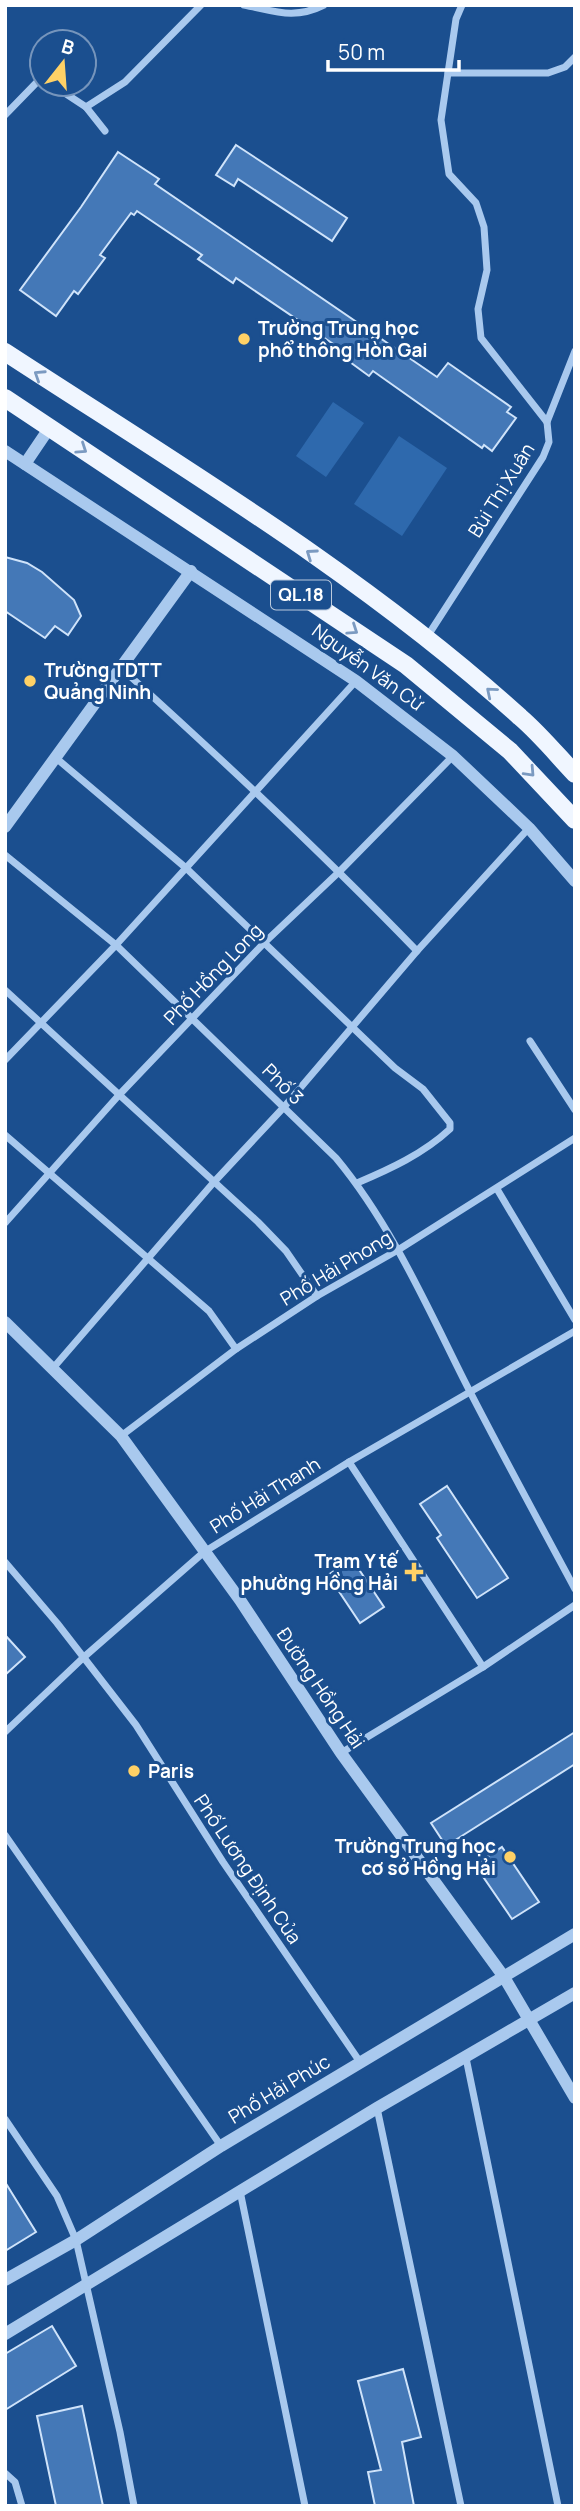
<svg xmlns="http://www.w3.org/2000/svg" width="580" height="2511" viewBox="0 0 580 2511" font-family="Manrope,sans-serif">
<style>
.green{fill:#2e69ad}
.building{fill:#4478b7;stroke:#cfe3fa;stroke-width:2}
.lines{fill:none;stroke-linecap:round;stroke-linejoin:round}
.minor{stroke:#a9c9ee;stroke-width:7}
.tertiary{stroke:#a9c9ee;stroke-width:12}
.primary{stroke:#f0f6ff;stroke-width:18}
.oneway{stroke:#7b9ac1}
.poi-dot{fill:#ffd166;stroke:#1b4f8f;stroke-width:2.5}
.labels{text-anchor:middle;stroke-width:6;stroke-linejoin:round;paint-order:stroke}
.shield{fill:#1b4f8f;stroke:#bbcadd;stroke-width:2}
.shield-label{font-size:18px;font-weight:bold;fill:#fff}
.poi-label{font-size:19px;font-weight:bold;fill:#fff;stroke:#1b4f8f;text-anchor:start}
.street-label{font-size:19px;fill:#fff;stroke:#1b4f8f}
</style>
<rect width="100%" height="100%" fill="#1b4f8f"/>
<g class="green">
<path d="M 333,402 L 364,423 L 326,477 L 296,456 Z"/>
<path d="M 399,436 L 447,468 L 402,536 L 354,504 Z"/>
</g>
<g class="building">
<path d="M 236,145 L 347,218 L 332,241 L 238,179 L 234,186 L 216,175 Z"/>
<path d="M 118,152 L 159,179 L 155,184 L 437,377 L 448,363 L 511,407 L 507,412 L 516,418 L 492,451 L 484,445 L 482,448 L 373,371 L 369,376 L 339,354 L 342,350 L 236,278 L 233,283 L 198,259 L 202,255 L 137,211 L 134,215 L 131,213 L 100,255 L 105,258 L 78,294 L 74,291 L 56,316 L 20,290 L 81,207 Z"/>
<path d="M 5,557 L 27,563 L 42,572 L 74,600 L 81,616 L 68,635 L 55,626 L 45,638 L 5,611 Z"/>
<path d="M 447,1486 L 508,1578 L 477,1598 L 437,1538 L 441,1535 L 420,1504 Z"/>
<path d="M 352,1559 L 384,1607 L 360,1623 L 328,1575 Z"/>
<path d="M 5,1635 L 25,1657 L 5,1675 Z"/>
<path d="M 575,1732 L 575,1764 L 446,1846 L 431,1823 Z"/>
<path d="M 502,1847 L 539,1902 L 512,1919 L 475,1865 Z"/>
<path d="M 5,2182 L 36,2232 L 5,2251 Z"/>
<path d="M 52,2326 L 76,2366 L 5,2410 L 5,2354 Z"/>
<path d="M 403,2369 L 421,2437 L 402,2442 L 414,2506 L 375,2506 L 368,2472 L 381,2470 L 358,2381 Z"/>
<path d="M 82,2406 L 103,2506 L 56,2506 L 37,2416 Z"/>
</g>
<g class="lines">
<g class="minor">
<path d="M 244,5 C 275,11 294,20 324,5"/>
<path d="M 448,73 L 548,73 L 565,67 L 575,57"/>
<path d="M 51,84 L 86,107 L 125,82 L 201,5"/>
<path d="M 86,107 L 105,131"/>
<path d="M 5,115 L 39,80 L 42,80"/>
<path d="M 547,422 L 575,351"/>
<path d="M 427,637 L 543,457 L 549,442 L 547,422 L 481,338 L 478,309 L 487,270 L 484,227 L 476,203 L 449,174 L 441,120 L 456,19 L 462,5"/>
<path d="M 121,668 C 223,760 322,853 417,951"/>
<path d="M 56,758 L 186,868 L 395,1068 L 423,1089 L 450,1123 L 450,1129 C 423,1154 390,1169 357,1183"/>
<path d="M 5,855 L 116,945 L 336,1158 C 390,1223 425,1302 463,1378 C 499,1449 537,1518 575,1589"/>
<path d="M 5,990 L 258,1222 L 286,1251 L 317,1296"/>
<path d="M 530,1041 L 575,1110"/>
<path d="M 5,1060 L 116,945 L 356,681"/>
<path d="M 5,1135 L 209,1311 L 236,1349"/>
<path d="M 497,1189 L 575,1320"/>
<path d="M 5,1223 L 119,1095 L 264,943 L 340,871 L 453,756"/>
<path d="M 54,1367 L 214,1182 L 284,1107 L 417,951 L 529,828"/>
<path d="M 121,1436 L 236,1349 L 317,1296 L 398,1250 L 575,1138"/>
<path d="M 349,1462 L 483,1667"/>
<path d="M 5,1562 L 57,1623 L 136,1725 L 223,1862 L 360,2062"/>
<path d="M 5,1732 L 84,1657 L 204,1552 L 349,1462 L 575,1331"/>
<path d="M 341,1753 L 483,1667 L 575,1605"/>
<path d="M 5,1835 L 221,2146"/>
<path d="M 466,2058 L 558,2506"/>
<path d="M 377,2108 L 461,2506"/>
<path d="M 5,2119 L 57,2196 L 76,2240 L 120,2432 L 134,2506"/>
<path d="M 240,2191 L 305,2506"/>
<path d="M 5,2473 L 15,2482 L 22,2506"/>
</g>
<g class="tertiary">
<path d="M 5,451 L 356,681 L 453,756 L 529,828 L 575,881"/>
<path d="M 25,464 L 50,427"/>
<path d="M 5,827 L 191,571"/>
<path d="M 5,1322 L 121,1436 L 240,1600 L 341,1753 L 504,1977 L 575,2098"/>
<path d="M 5,2280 L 76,2240 L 221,2146 L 575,1934"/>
<path d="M 5,2334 L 377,2108 L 575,1993"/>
</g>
<g class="primary">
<path d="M 5,352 C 180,466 365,576 520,717 C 540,734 557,755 575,774"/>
<path d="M 5,398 L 406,665 L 510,751 L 575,820"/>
</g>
</g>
<defs><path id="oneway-chevron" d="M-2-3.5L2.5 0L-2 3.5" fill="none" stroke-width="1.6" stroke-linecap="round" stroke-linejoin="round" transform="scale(1.75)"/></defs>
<g class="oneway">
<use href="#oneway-chevron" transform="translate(39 375) rotate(-147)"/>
<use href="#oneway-chevron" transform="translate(82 449) rotate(34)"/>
<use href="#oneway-chevron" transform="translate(311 554) rotate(-145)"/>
<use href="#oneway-chevron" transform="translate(353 630) rotate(34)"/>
<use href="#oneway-chevron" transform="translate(491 692) rotate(-140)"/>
<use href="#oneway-chevron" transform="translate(530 772) rotate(47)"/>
</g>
<g class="poi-dot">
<circle cx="244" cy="339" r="7"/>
<circle cx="30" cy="681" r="7"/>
<path d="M410.5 1561.5h7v7h7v7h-7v7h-7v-7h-7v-7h7z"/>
<circle cx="134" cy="1771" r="7"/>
<circle cx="510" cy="1857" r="7"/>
</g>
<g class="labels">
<rect class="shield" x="271" y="580.5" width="60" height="29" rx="5"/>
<g class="shield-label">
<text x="301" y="601">QL.18</text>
</g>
<g class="poi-label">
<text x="258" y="335">Trường Trung học<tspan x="258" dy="22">phổ thông Hòn Gai</tspan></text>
<text x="44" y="677">Trường TDTT<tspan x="44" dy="22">Quảng Ninh</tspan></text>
<text x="398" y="1568" text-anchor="end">Trạm Y tế<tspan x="398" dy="22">phường Hồng Hải</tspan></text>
<text x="148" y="1778">Paris</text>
<text x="496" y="1853" text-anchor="end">Trường Trung học<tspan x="496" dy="22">cơ sở Hồng Hải</tspan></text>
</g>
<g class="street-label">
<text transform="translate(501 490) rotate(-58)" y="7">Bùi Thị Xuân</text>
<text transform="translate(368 667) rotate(36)" y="7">Nguyễn Văn Cừ</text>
<text transform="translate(213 974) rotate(-46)" y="7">Phố Hồng Long</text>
<text transform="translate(283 1084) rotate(45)" y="7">Phố 3</text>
<text transform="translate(336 1268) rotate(-31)" y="7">Phố Hải Phong</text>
<text transform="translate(265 1495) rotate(-32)" y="7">Phố Hải Thanh</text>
<text transform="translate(321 1688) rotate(56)" y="7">Đường Hồng Hải</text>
<text transform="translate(248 1869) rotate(56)" y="7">Phố Lương Định Của</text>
<text transform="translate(279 2089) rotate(-31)" y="7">Phố Hải Phúc</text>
</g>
</g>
<rect width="580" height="2511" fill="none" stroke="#ffffff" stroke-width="14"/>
<g transform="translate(63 63) rotate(17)"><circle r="33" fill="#1b4f8f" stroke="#7695bc" stroke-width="2"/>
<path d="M0-5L12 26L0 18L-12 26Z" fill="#ffd166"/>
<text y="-10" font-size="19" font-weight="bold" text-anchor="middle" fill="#ffffff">B</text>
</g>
<path d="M328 60v10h131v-10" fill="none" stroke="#ffffff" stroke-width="3.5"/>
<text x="338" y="60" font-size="21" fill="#ffffff" stroke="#1b4f8f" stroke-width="5" paint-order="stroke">50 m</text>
</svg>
